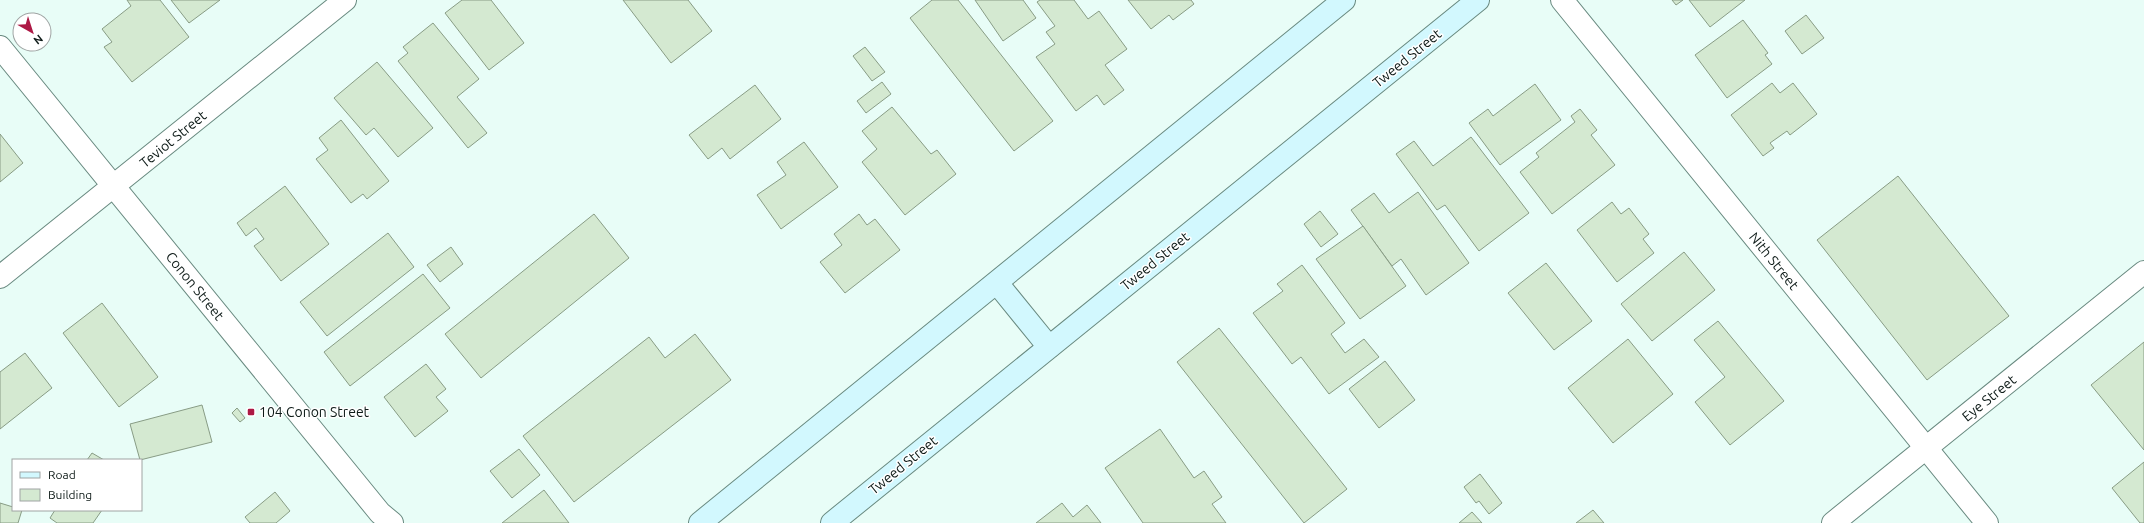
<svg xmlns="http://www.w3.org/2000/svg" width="2144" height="523" viewBox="0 0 2144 523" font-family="Ubuntu,sans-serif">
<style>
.building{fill:#d4e9d1;stroke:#889c85}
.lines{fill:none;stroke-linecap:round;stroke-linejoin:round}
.street-casing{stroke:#698a80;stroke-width:24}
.secondary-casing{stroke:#698a80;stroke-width:24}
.street{stroke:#fff;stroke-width:22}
.secondary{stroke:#d2f8fe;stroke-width:22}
.poi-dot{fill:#ad1945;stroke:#fff;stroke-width:1.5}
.labels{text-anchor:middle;stroke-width:3;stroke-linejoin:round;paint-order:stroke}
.street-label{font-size:14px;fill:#0e1b18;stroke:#fff}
.poi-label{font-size:14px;fill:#0e1b18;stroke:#fff;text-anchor:start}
</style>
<rect width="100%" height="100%" fill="#e8fdf7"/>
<g class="building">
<path d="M 127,0 L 160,0 L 189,37 L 132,82 L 104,47 L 112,42 L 102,29 L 131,6 Z"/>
<path d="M 171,0 L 220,0 L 189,23 Z"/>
<path d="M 462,0 L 491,0 L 524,43 L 489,70 L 445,13 Z"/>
<path d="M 623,0 L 688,0 L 712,31 L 671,63 Z"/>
<path d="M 932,0 L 958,0 L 1053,121 L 1014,151 L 910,18 Z"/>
<path d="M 975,0 L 1023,0 L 1036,18 L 1003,41 Z"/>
<path d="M 1040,0 L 1074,0 L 1088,19 L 1099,11 L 1127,49 L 1105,65 L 1124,90 L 1104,105 L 1097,95 L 1076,111 L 1036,57 L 1055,44 L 1046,32 L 1055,26 L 1037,2 Z"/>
<path d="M 1128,0 L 1191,0 L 1194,4 L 1173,20 L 1169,15 L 1151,29 Z"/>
<path d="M 1672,0 L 1683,0 L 1676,5 Z"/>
<path d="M 1689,0 L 1745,0 L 1710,27 Z"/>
<path d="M 1806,15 L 1824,38 L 1802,54 L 1785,31 Z"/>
<path d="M 1743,20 L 1768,53 L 1765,55 L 1772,64 L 1727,98 L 1695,55 Z"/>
<path d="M 433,23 L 479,79 L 457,97 L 487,133 L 468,148 L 398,61 L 408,53 L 403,47 Z"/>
<path d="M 865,47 L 885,72 L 872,81 L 853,56 Z"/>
<path d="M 377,62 L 433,128 L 398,157 L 374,128 L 366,135 L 334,98 Z"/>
<path d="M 882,82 L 891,94 L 866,113 L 857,101 Z"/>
<path d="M 1772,83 L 1780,93 L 1793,83 L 1817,114 L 1790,135 L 1787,131 L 1770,143 L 1774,148 L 1763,156 L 1731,115 Z"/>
<path d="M 1535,84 L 1561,120 L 1500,165 L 1469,123 L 1488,109 L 1493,116 Z"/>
<path d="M 755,85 L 781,119 L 730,159 L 722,148 L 708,159 L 689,135 Z"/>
<path d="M 892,107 L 931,154 L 937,150 L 956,174 L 905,215 L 862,162 L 877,149 L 862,131 Z"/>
<path d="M 1580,109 L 1597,130 L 1591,135 L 1615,165 L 1552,214 L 1520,172 L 1539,157 L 1536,153 L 1575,122 L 1571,116 Z"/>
<path d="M 341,120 L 389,181 L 367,199 L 363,194 L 351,203 L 316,159 L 328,150 L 319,138 Z"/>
<path d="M 0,134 L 23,163 L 0,182 Z"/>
<path d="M 1471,137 L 1529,213 L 1479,251 L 1445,205 L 1437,210 L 1396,154 L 1414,141 L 1433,166 Z"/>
<path d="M 804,142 L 838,187 L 781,229 L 757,195 L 786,175 L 777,162 Z"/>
<path d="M 1898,176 L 2009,316 L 1927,380 L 1817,240 Z"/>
<path d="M 285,186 L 329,244 L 281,281 L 254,246 L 264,239 L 256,228 L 246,236 L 237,223 Z"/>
<path d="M 1418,192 L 1469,263 L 1426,295 L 1401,259 L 1392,266 L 1351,210 L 1374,193 L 1389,213 Z"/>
<path d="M 1612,202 L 1621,214 L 1629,208 L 1649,234 L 1643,239 L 1654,253 L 1617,282 L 1577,230 Z"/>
<path d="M 1320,211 L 1338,234 L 1321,247 L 1304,224 Z"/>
<path d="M 594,214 L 629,258 L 481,378 L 445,334 Z"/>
<path d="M 859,214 L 867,225 L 875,219 L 900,250 L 845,293 L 820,262 L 842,245 L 834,234 Z"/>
<path d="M 1363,226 L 1406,286 L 1360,319 L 1316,259 Z"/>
<path d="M 388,233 L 414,267 L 327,336 L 300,302 Z"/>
<path d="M 451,247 L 463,264 L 440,282 L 427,265 Z"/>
<path d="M 1684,252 L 1715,290 L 1652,341 L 1621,304 Z"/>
<path d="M 1546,263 L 1592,321 L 1554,350 L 1508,293 Z"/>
<path d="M 1302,265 L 1345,323 L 1331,334 L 1345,353 L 1364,339 L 1379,357 L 1329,394 L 1301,357 L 1292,364 L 1253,313 L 1283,291 L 1277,284 Z"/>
<path d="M 423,274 L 450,308 L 350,386 L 324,352 Z"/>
<path d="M 102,303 L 158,377 L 119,407 L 63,333 Z"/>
<path d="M 1718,321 L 1784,401 L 1730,445 L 1695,402 L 1725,377 L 1694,340 Z"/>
<path d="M 1219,328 L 1347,489 L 1304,523 L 1177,362 Z"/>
<path d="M 695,334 L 731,380 L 574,502 L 523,436 L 649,337 L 665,358 Z"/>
<path d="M 1628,339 L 1673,394 L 1613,443 L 1568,388 Z"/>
<path d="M 2144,342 L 2144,450 L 2091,385 Z"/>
<path d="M 25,353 L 52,388 L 0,429 L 0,372 Z"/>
<path d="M 1385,361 L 1415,400 L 1379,428 L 1349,389 Z"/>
<path d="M 426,364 L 446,389 L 436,397 L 448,411 L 415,437 L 384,397 Z"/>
<path d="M 202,405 L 212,442 L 140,460 L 130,424 Z"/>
<path d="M 237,408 L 245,418 L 240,422 L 232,413 Z"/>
<path d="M 1160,429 L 1194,478 L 1204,471 L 1222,497 L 1212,504 L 1226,523 L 1143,523 L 1105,468 Z"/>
<path d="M 519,449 L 540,475 L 512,498 L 490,471 Z"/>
<path d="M 92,453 L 104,460 L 87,460 Z"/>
<path d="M 2144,462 L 2144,523 L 2140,523 L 2112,488 Z"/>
<path d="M 1480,474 L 1502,503 L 1489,514 L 1479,501 L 1476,503 L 1464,487 Z"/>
<path d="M 544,490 L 569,523 L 502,523 Z"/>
<path d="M 275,492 L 290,511 L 276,523 L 250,523 L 245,517 Z"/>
<path d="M 0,503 L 13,507 L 13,510 L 22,510 L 18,523 L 0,523 Z"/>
<path d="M 1062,503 L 1073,517 L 1087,505 L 1101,523 L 1036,523 Z"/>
<path d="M 55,510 L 102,510 L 93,523 L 57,523 L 50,518 Z"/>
<path d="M 1593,510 L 1604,523 L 1576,523 Z"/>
<path d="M 1472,512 L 1482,523 L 1459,523 Z"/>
</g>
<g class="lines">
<g class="street-casing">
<g id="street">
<path d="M 1562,0 L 1987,523"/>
<path d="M 0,47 L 380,513 L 392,523"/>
<path d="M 0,277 L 345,0"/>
<path d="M 1833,523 L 2144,272"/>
</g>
</g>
<g class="secondary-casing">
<g id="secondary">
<path d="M 997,283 L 1049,347"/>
<path d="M 700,523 L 1344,0"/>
<path d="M 832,523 L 1478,0"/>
</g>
</g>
<use href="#street" class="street"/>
<use href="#secondary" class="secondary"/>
</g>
<rect class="poi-dot" x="247" y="408" width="8" height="8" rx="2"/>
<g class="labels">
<g class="street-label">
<text transform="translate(1407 58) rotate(-39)" y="5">Tweed Street</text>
<text transform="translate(173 139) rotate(-39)" y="5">Teviot Street</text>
<text transform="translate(1155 261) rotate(-39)" y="5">Tweed Street</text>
<text transform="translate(1774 261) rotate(51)" y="5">Nith Street</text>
<text transform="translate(195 286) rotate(51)" y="5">Conon Street</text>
<text transform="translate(1989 398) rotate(-39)" y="5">Eye Street</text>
<text transform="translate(903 465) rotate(-39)" y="5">Tweed Street</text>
</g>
<g class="poi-label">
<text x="259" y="417">104 Conon Street</text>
</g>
</g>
<rect x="12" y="459" width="130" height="52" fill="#ffffff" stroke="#9fa4a3"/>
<rect x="20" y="472" width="20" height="6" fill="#d2f8fe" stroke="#9fa4a3"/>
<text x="48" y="479" font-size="12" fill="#0e1b18">Road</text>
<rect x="20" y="489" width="20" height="12" fill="#d4e9d1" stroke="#9fa4a3"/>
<text x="48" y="499" font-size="12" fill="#0e1b18">Building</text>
<g transform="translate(32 32) rotate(141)"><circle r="19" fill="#ffffff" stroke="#9fa4a3"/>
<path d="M0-3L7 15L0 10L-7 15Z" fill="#ad1945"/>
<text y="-6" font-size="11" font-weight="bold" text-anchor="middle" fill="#0e1b18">N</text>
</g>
</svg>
